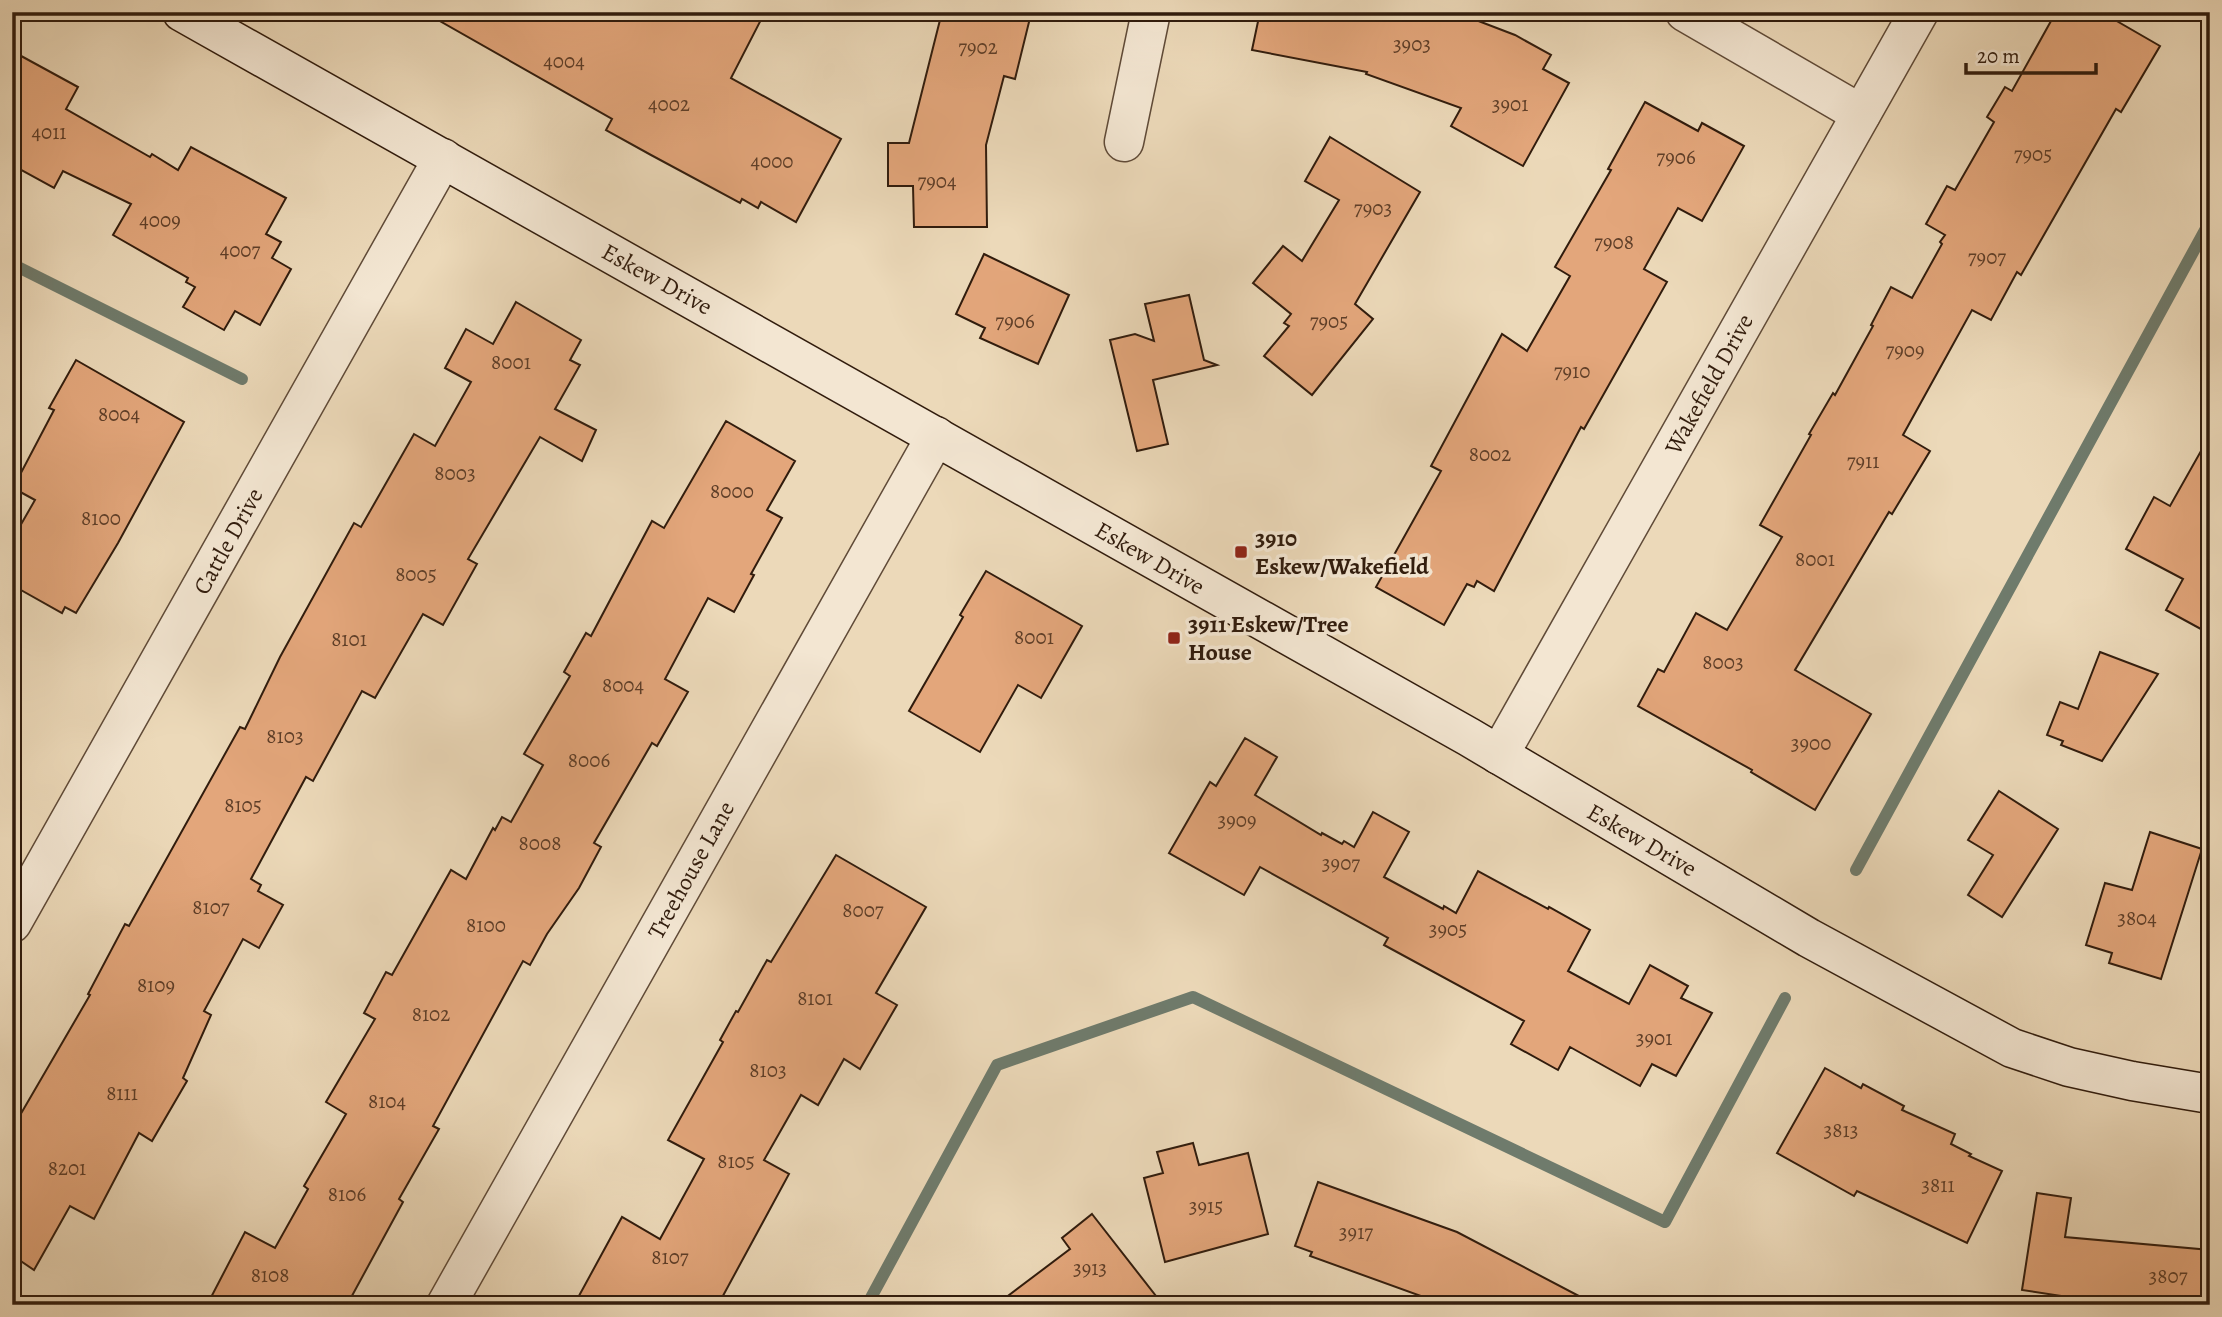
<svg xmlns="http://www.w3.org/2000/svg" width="2222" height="1317" viewBox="0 0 2222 1317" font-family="Alegreya,serif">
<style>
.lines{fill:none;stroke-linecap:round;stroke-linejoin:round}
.stream{stroke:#6f7b6c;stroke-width:12}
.building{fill:#e3a67b;stroke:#311c0d;stroke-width:2}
.street-casing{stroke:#604b38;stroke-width:41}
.secondary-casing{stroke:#311c0d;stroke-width:41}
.street{stroke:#f3e6d2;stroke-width:38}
.secondary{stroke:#f3e6d2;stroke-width:38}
.poi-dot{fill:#8f2418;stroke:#f3e6d2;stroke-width:2.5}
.labels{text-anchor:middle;stroke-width:7;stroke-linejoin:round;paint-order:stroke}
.number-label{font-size:21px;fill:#5e3e28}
.street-label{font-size:24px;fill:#311c0d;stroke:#f3e6d2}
.poi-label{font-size:24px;font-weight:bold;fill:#311c0d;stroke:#f3e6d2;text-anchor:start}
</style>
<rect width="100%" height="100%" fill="#ecd9b9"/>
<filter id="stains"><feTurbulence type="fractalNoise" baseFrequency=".00286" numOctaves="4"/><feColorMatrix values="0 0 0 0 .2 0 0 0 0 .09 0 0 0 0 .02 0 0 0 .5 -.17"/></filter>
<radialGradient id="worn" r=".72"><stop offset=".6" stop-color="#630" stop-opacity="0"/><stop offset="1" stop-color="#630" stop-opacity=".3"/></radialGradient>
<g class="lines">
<g class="stream">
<path d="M 12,264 L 242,379"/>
<path d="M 1856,870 L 2210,221"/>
<path d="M 867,1305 L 997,1065 L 1193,997 L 1665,1222 L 1785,998"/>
</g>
</g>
<g class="building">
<path d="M 424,12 L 765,12 L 731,78 L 841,139 L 796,222 L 761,202 L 758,208 L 742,199 L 740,203 L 651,155 L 606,130 L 612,119 Z"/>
<path d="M 942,12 L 1010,12 L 1030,18 L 1015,79 L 1004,76 L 986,145 L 987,227 L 914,227 L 913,186 L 888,186 L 888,143 L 909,143 Z"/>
<path d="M 1260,12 L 1455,12 L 1515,35 L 1551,55 L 1543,69 L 1569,83 L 1523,166 L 1451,126 L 1461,108 L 1366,74 L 1367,72 L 1252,50 Z"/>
<path d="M 2056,12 L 2101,12 L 2160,46 L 2121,112 L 2116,109 L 2021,275 L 2017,272 L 1991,320 L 1972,310 L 1903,435 L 1930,451 L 1892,514 L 1889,512 L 1795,670 L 1871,714 L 1815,810 L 1751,772 L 1752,770 L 1638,706 L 1658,669 L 1664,672 L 1696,613 L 1727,630 L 1782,537 L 1760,525 L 1811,435 L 1809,434 L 1833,393 L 1835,395 L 1873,326 L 1871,325 L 1891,287 L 1912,298 L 1942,244 L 1940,242 L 1945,235 L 1926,224 L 1947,186 L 1955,190 L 1994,122 L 1987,117 L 2005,87 L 2012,91 Z"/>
<path d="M 12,51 L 78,87 L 66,109 L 150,157 L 152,154 L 178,170 L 191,147 L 286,198 L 266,234 L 281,242 L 272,258 L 291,269 L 260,325 L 235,311 L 224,330 L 183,307 L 195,287 L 186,282 L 188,278 L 113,235 L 131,204 L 63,171 L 54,188 L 12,165 Z"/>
<path d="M 1645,102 L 1698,131 L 1702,123 L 1744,146 L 1702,221 L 1678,208 L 1644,269 L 1667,282 L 1584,429 L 1581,427 L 1494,591 L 1477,581 L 1474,587 L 1467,584 L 1444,625 L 1376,587 L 1441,471 L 1431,466 L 1502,334 L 1527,351 L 1570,276 L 1555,267 L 1611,170 L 1608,169 Z"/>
<path d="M 1330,137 L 1420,192 L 1355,304 L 1373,319 L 1312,395 L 1264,356 L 1289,326 L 1284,323 L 1291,314 L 1253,283 L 1283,246 L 1302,261 L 1339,200 L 1305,181 Z"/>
<path d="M 984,254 L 1069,295 L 1038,364 L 980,338 L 985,328 L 956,314 Z"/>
<path d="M 1189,295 L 1204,360 L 1217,365 L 1153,380 L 1168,444 L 1137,451 L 1110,340 L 1135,334 L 1154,341 L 1145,304 Z"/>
<path d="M 516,302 L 581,340 L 570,360 L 580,365 L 555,409 L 596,430 L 582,461 L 540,437 L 468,559 L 477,564 L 443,625 L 423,614 L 375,698 L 362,691 L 313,781 L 306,777 L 251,879 L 261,885 L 258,891 L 283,905 L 259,948 L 243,939 L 204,1011 L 211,1015 L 183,1078 L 187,1081 L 152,1141 L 139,1133 L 94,1219 L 70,1206 L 34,1270 L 12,1255 L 12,1129 L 90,995 L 88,994 L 125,924 L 129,926 L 240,727 L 245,729 L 280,657 L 354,523 L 361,527 L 414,434 L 435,446 L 471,382 L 445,368 L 466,329 L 493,344 Z"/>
<path d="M 76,360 L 184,422 L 118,543 L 76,613 L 65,607 L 62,613 L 12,585 L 12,540 L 35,500 L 13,488 L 54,410 L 49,408 Z"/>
<path d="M 726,421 L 795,461 L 767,510 L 782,518 L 751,574 L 754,575 L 734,612 L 708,598 L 665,679 L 688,692 L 657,746 L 652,743 L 594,843 L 601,847 L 579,888 L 547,934 L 530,965 L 523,961 L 433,1126 L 439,1129 L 399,1199 L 403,1202 L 347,1305 L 207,1305 L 245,1232 L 275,1248 L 308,1189 L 304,1186 L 346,1114 L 326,1102 L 375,1019 L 364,1013 L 386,972 L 392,975 L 451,870 L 466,879 L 493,828 L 495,830 L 502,817 L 511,822 L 543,765 L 524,754 L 570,676 L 564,672 L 586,633 L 591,636 L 652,521 L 664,528 Z"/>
<path d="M 2210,435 L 2210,634 L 2166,610 L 2183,579 L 2126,549 L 2154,497 L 2170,506 Z"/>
<path d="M 986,571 L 1082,626 L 1041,698 L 1018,685 L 980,752 L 909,711 L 963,617 L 960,615 Z"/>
<path d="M 2100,652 L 2158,674 L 2102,761 L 2061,745 L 2063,741 L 2047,735 L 2060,702 L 2078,709 Z"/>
<path d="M 1245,738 L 1277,757 L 1255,795 L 1321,835 L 1322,833 L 1342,844 L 1344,841 L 1354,847 L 1373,812 L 1409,832 L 1384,877 L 1443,909 L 1444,906 L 1456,913 L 1478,871 L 1548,909 L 1549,907 L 1590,930 L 1568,971 L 1629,1004 L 1650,965 L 1688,986 L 1681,998 L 1712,1013 L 1676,1076 L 1652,1064 L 1640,1086 L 1570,1047 L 1558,1070 L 1511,1044 L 1524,1021 L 1384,945 L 1388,938 L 1260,867 L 1244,895 L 1169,853 L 1210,782 L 1216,786 Z"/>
<path d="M 1999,791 L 2058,829 L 2002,917 L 1968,895 L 1993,855 L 1968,840 Z"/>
<path d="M 2150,832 L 2202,849 L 2161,979 L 2109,963 L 2112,953 L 2086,945 L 2105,883 L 2132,890 Z"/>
<path d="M 836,855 L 926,907 L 876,993 L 897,1005 L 860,1069 L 844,1059 L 818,1105 L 801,1095 L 764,1160 L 789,1174 L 718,1305 L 574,1305 L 622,1217 L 660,1239 L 704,1159 L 668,1140 L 723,1042 L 720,1040 L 736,1011 L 738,1012 L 767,960 L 771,962 Z"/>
<path d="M 1825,1068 L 1861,1088 L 1863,1084 L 1904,1106 L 1902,1110 L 1955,1134 L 1951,1144 L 1971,1154 L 1969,1156 L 2002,1171 L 1967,1243 L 1857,1191 L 1854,1196 L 1777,1153 Z"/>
<path d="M 1193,1143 L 1199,1165 L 1248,1153 L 1268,1234 L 1165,1262 L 1144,1178 L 1163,1173 L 1157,1152 Z"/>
<path d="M 1318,1182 L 1457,1232 L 1596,1305 L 1416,1305 L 1421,1296 L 1310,1256 L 1312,1252 L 1295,1246 Z"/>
<path d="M 2037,1193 L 2071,1198 L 2065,1237 L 2210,1250 L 2210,1305 L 2120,1305 L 2022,1290 Z"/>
<path d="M 1092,1214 L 1163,1305 L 996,1305 L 1070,1249 L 1062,1238 Z"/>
</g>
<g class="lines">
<g class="street-casing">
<g id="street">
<path d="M 1685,12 L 1861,114"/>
<path d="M 1124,142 L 1151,12"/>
<path d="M 1499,755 L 1919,12"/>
<path d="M 12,923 L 443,158"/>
<path d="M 446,1305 L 936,436"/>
</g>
</g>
<g class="secondary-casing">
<path id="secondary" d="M 182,12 L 1469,737 L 1809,938 L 2012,1048 L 2069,1067 L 2132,1081 L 2210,1094"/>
</g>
<use href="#street" class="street"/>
<use href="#secondary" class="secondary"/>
</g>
<g class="poi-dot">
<rect x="1234" y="545" width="14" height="14" rx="3.5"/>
<rect x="1167" y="631" width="14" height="14" rx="3.5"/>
</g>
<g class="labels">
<g class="number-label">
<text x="1412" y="51">3903</text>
<text x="978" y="54">7902</text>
<text x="564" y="68">4004</text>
<text x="669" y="111">4002</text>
<text x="1510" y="111">3901</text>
<text x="49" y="139">4011</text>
<text x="2033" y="161">7905</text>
<text x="1676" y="164">7906</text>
<text x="772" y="168">4000</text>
<text x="937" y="188">7904</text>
<text x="1373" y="215">7903</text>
<text x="160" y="227">4009</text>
<text x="1614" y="249">7908</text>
<text x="240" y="257">4007</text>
<text x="1987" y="264">7907</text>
<text x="1015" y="328">7906</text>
<text x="1329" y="328">7905</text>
<text x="1905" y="357">7909</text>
<text x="511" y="369">8001</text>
<text x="1572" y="378">7910</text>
<text x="119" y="421">8004</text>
<text x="1490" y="461">8002</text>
<text x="1863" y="468">7911</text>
<text x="455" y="480">8003</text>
<text x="732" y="498">8000</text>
<text x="101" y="525">8100</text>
<text x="1815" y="566">8001</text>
<text x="416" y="581">8005</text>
<text x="1034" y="644">8001</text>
<text x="349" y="646">8101</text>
<text x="1723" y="669">8003</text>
<text x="623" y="692">8004</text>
<text x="285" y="743">8103</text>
<text x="1811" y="750">3900</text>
<text x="589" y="767">8006</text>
<text x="243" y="812">8105</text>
<text x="1237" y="827">3909</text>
<text x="540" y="850">8008</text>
<text x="1341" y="870">3907</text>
<text x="211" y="914">8107</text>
<text x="863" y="917">8007</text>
<text x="2137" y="925">3804</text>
<text x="486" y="932">8100</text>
<text x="1448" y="936">3905</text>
<text x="156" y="992">8109</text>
<text x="815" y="1005">8101</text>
<text x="431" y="1021">8102</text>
<text x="1654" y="1045">3901</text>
<text x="768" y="1077">8103</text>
<text x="122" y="1100">8111</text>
<text x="387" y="1108">8104</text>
<text x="1841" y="1137">3813</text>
<text x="736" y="1168">8105</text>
<text x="67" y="1175">8201</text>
<text x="1938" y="1192">3811</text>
<text x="347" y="1201">8106</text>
<text x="1206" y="1213">3915</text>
<text x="1356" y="1239">3917</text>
<text x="670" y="1264">8107</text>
<text x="1090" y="1275">3913</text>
<text x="270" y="1282">8108</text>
<text x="2168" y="1283">3807</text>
</g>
<g class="street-label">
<text transform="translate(657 279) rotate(29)" y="8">Eskew Drive</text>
<text transform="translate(1709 384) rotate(-61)" y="8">Wakefield Drive</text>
<text transform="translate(228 541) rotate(-61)" y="8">Cattle Drive</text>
<text transform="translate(1150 558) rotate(30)" y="8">Eskew Drive</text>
<text transform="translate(1642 840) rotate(30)" y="8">Eskew Drive</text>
<text transform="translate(691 870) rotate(-61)" y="8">Treehouse Lane</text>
</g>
<g class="poi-label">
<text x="1255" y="546">3910<tspan x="1255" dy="28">Eskew/Wakefield</tspan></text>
<text x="1188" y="632">3911 Eskew/Tree<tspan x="1188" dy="28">House</tspan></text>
</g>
</g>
<rect width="2222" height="1317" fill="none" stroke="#ecd9b9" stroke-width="42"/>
<rect x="14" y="14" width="2194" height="1289" fill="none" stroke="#311c0d" stroke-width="3.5"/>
<rect x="21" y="21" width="2180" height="1275" fill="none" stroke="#311c0d" stroke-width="2"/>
<path d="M1966 63v10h130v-10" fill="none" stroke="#311c0d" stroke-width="3.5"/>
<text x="1977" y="63" font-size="21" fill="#311c0d" stroke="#f3e6d2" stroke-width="5" paint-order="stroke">20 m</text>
<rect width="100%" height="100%" filter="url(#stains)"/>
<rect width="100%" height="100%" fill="url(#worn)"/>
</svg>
